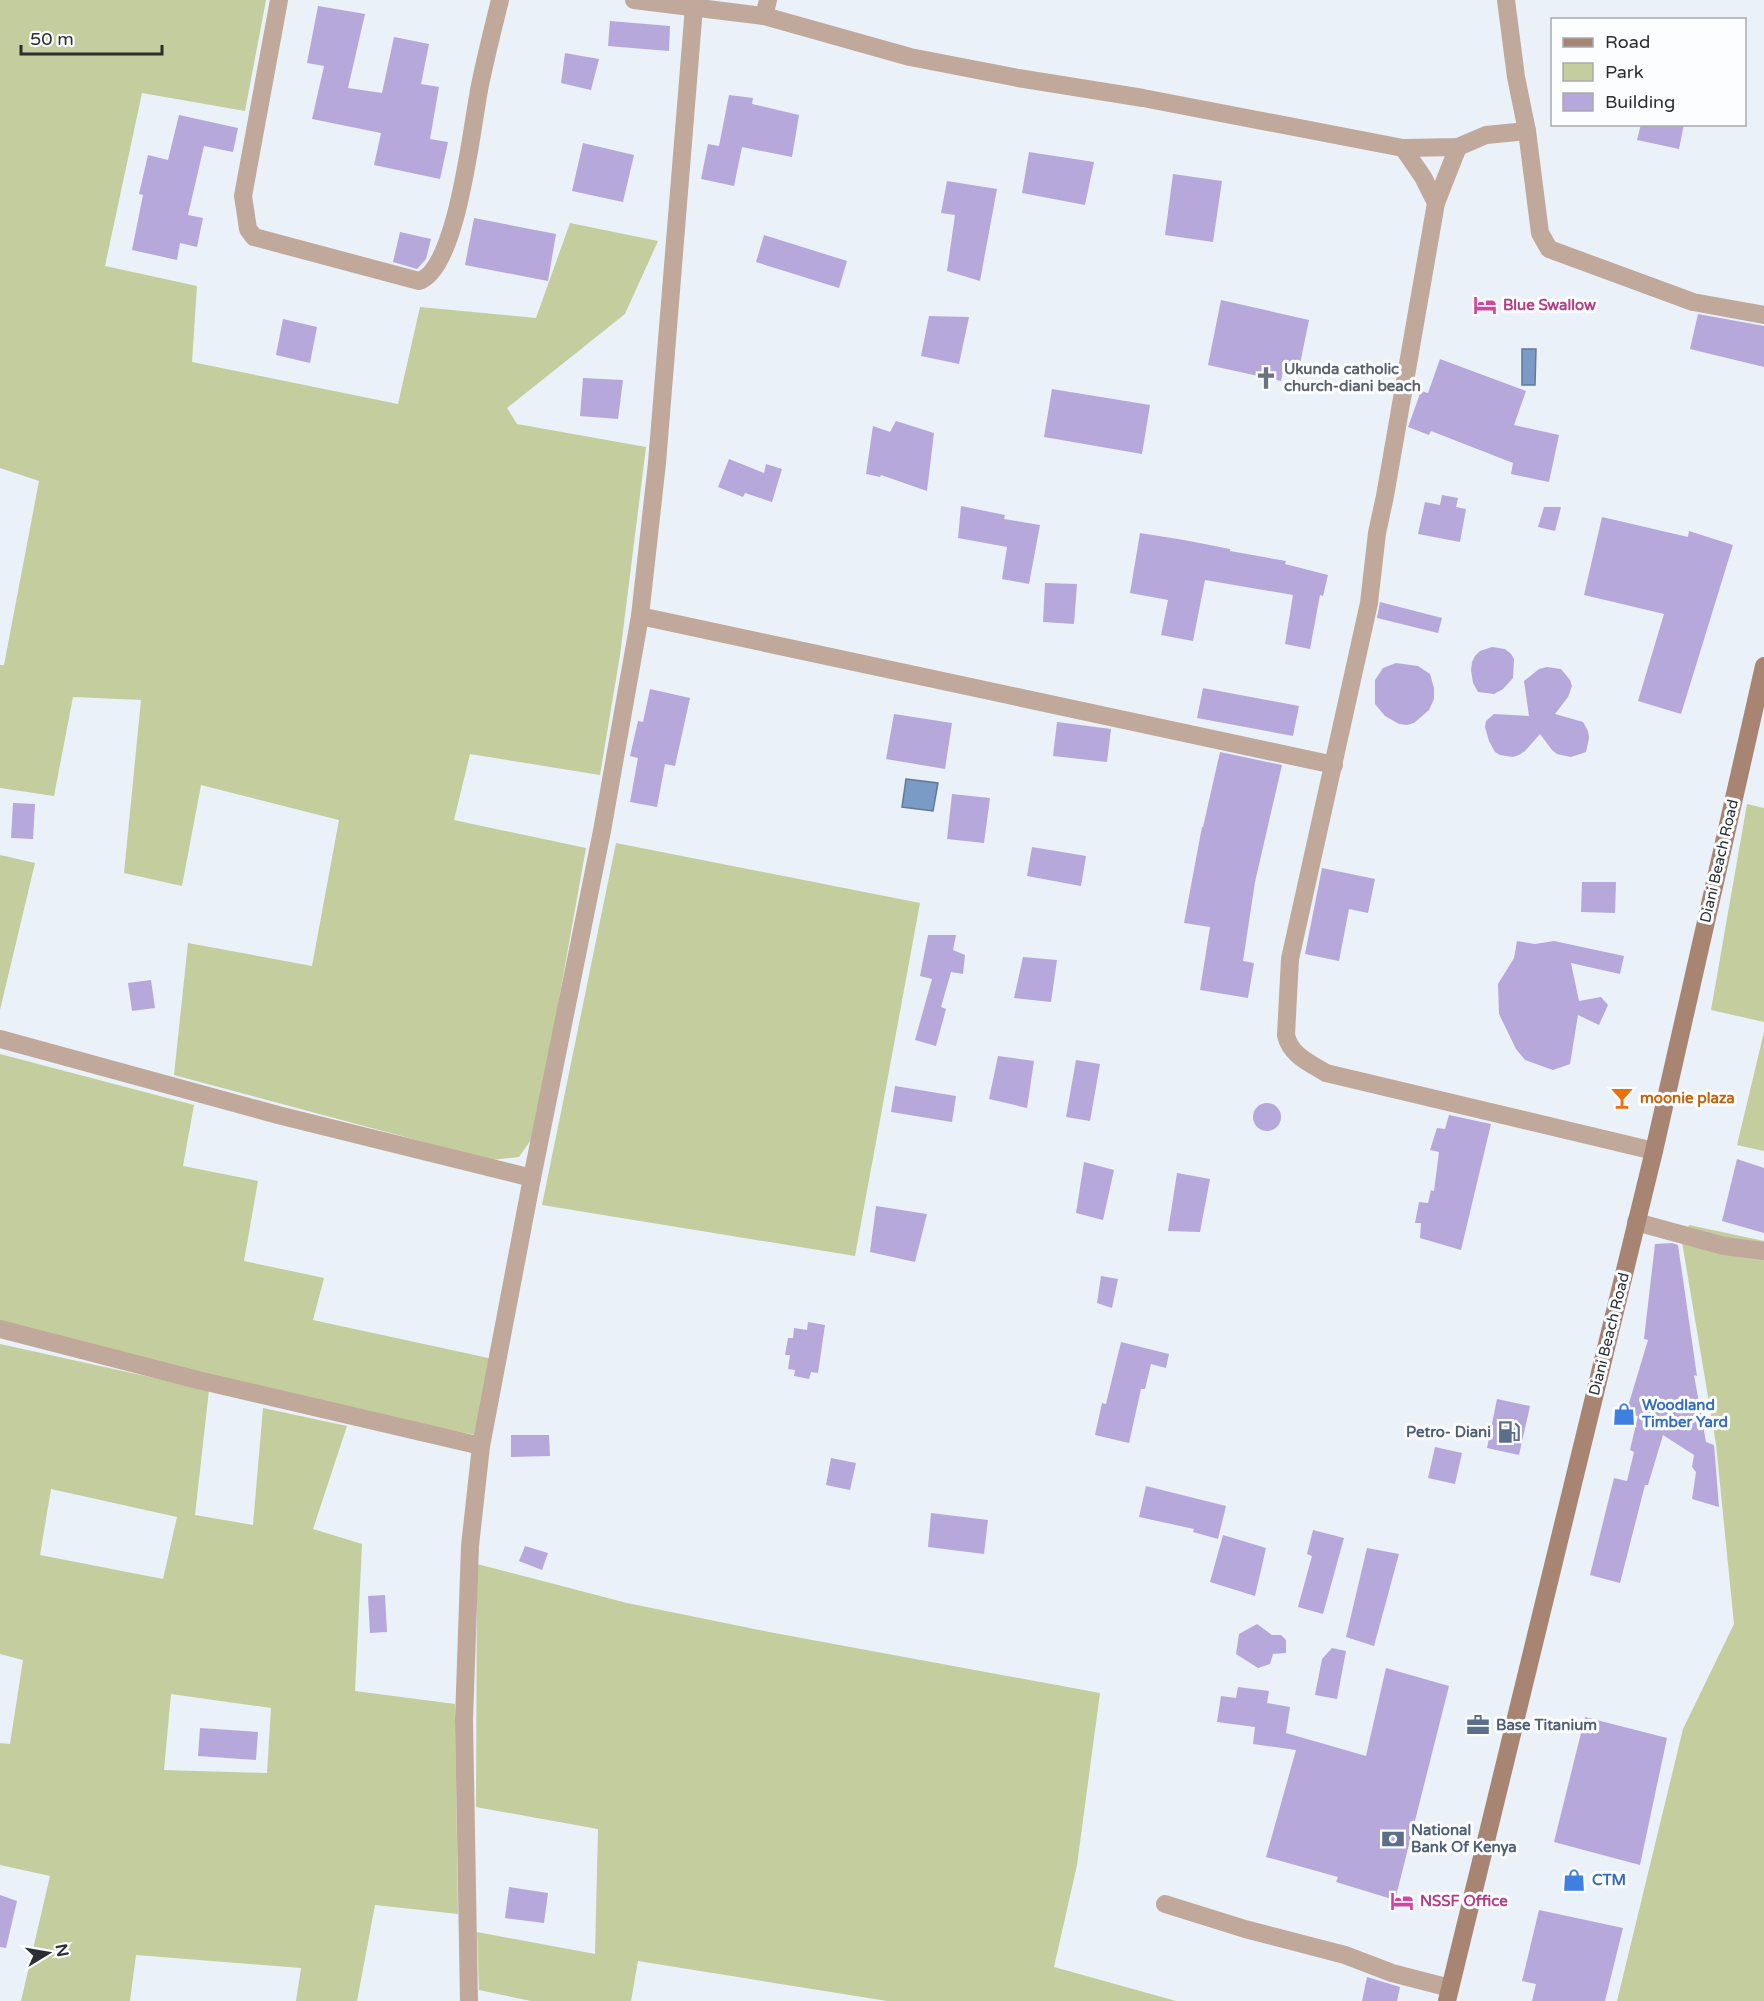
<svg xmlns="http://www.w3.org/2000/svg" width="1764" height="2001" viewBox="0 0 1764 2001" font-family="'Varela Round',sans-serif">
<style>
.green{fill:#c4cd9e;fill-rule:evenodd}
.water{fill:#7a9bc6;stroke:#627a99;stroke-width:1.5}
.building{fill:#b7a8dc}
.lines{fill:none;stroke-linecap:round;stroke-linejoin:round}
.minor{stroke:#c0a89b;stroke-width:18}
.secondary{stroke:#a88573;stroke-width:18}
.labels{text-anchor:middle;stroke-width:6;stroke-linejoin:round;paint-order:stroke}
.hotel-label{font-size:15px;font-weight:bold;fill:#b23c85;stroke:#fcfdff;text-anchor:start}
.worship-label{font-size:15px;font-weight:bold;fill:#5b616d;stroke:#fcfdff;text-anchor:start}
.street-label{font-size:15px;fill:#2b2e31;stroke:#fcfdff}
.food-label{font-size:15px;font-weight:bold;fill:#c56008;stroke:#fcfdff;text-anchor:start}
.shop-label{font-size:15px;font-weight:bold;fill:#366cbe;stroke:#fcfdff;text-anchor:start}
.service-label{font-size:15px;font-weight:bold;fill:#4e5e75;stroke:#fcfdff;text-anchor:start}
</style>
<rect width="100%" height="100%" fill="#eaf1f8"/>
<g class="green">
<path d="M 0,0 L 266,0 L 245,111 L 142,93 L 105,266 L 197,286 L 192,362 L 398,404 L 420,307 L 536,318 L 570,223 L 658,241 L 625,314 L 507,408 L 517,424 L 646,447 L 620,655 L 600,775 L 470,754 L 454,820 L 586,848 L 535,1134 L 519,1157 L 491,1160 L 174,1075 L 188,943 L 312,966 L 339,820 L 201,785 L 182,886 L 124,873 L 141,700 L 73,697 L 54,796 L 0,788 L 0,665 L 4,665 L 39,481 L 0,468 Z"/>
<path d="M 1747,804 L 1764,808 L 1764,1022 L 1711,1010 Z"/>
<path d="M 616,843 L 920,903 L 855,1256 L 542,1205 Z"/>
<path d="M 0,855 L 35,863 L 0,1010 Z"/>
<path d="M 1764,1032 L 1764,1151 L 1737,1145 Z"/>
<path d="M 0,1054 L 194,1105 L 183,1166 L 258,1181 L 244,1261 L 324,1278 L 313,1320 L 493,1359 L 476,1435 L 353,1411 L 0,1322 Z"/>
<path d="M 1689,1225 L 1764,1241 L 1764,2001 L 1617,2001 L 1683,1729 L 1734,1624 L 1716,1444 L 1682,1242 Z"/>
<path d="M 0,1344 L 209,1390 L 195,1515 L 253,1525 L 263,1408 L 347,1426 L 313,1529 L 362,1544 L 355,1691 L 455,1704 L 458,1914 L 375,1905 L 357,2001 L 296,2001 L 301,1968 L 136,1955 L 130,2001 L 21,2001 L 50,1876 L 0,1865 L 0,1743 L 10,1744 L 23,1660 L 0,1654 ZM 51,1489 L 177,1517 L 163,1579 L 40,1555 ZM 171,1694 L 271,1708 L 267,1773 L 164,1770 Z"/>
<path d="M 477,1564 L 627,1603 L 769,1632 L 1100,1693 L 1077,1865 L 1054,1967 L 1176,2001 L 887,2001 L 638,1961 L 631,2001 L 531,2001 L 479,1990 L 477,1932 L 595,1954 L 598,1829 L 476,1807 Z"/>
</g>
<g class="water">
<path d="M 1522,349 L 1536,349 L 1535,385 L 1522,385 Z"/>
<path d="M 906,779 L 938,783 L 933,811 L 902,807 Z"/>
</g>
<g class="building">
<path d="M 318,6 L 365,14 L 348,88 L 382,93 L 394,37 L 429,44 L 421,84 L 439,87 L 430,139 L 448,142 L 440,179 L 374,165 L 381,133 L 312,119 L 324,66 L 307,63 Z"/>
<path d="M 610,21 L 670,26 L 669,51 L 608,46 Z"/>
<path d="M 565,53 L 599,59 L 591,90 L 561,83 Z"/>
<path d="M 729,95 L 753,98 L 752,104 L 799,115 L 792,157 L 742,147 L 734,186 L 701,179 L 708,144 L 719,146 Z"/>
<path d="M 179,115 L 238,128 L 233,152 L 204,146 L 188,215 L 203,218 L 197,247 L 180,243 L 177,260 L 132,250 L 143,195 L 139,194 L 148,155 L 168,160 Z"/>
<path d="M 1641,124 L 1684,124 L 1679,149 L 1637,140 Z"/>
<path d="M 583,143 L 634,155 L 623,202 L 572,191 Z"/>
<path d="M 1029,152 L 1094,162 L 1085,205 L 1022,193 Z"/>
<path d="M 1173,174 L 1222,181 L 1213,242 L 1165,235 Z"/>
<path d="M 947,181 L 997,189 L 980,281 L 947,271 L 955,215 L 941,213 Z"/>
<path d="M 474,218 L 556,234 L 548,281 L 465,265 Z"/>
<path d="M 400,232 L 431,239 L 426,259 L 417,269 L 393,262 Z"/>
<path d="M 764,235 L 847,261 L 839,288 L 756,262 Z"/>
<path d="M 1221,300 L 1309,320 L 1299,369 L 1284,366 L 1281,381 L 1208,365 Z"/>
<path d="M 1698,314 L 1764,326 L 1764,367 L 1690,349 Z"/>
<path d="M 929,316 L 969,317 L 959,364 L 921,356 Z"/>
<path d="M 283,319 L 317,327 L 310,363 L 276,355 Z"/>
<path d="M 1440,359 L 1526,391 L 1514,425 L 1559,435 L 1549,482 L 1511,474 L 1513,463 L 1431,431 L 1429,435 L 1408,427 L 1421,391 L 1428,393 Z"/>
<path d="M 583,378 L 623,380 L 618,419 L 580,416 Z"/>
<path d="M 1052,389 L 1150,405 L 1142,454 L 1044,437 Z"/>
<path d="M 896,421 L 934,433 L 927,491 L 881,475 L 880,477 L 866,474 L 873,426 L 890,432 Z"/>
<path d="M 729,459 L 764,473 L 766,464 L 782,469 L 772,502 L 745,493 L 743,497 L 718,487 Z"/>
<path d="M 1442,495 L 1458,498 L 1456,507 L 1466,509 L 1460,542 L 1418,534 L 1425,502 L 1440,505 Z"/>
<path d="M 961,506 L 1005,515 L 1004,519 L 1040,525 L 1029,584 L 1002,579 L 1007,547 L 958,538 Z"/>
<path d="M 1544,507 L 1561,507 L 1555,531 L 1538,527 Z"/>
<path d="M 1602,517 L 1688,537 L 1689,531 L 1733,545 L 1681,714 L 1638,701 L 1664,614 L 1584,595 Z"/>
<path d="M 1140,533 L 1184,540 L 1230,549 L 1230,551 L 1286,561 L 1285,564 L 1328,575 L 1323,596 L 1320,595 L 1310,649 L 1285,644 L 1293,595 L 1205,580 L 1193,641 L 1161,635 L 1168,600 L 1130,593 Z"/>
<path d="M 1045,583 L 1077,584 L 1074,624 L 1043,622 Z"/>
<path d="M 1380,602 L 1442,618 L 1438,633 L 1377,618 Z"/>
<path d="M 1492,647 L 1505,649 L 1511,654 L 1514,659 L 1513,678 L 1503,689 L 1494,694 L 1478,692 L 1473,683 L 1471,670 L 1472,662 L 1475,656 L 1480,651 Z"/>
<path d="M 1396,663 L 1418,666 L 1430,674 L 1434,688 L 1434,699 L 1429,710 L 1414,723 L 1407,725 L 1399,724 L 1385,716 L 1375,704 L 1375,680 L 1383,668 Z"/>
<path d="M 1547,667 L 1561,669 L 1570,680 L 1572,686 L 1568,697 L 1555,714 L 1583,722 L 1588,731 L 1589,738 L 1586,752 L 1571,757 L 1557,754 L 1552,750 L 1540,734 L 1525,751 L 1519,755 L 1513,757 L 1500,755 L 1495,752 L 1489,741 L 1485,727 L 1486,721 L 1494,714 L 1529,716 L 1524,681 L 1539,669 Z"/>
<path d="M 1203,688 L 1299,706 L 1293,736 L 1197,718 Z"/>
<path d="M 650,689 L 690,698 L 675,766 L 665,764 L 657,807 L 630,802 L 638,758 L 630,756 L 638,721 L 643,722 Z"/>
<path d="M 894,714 L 952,723 L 945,769 L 886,759 Z"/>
<path d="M 1057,722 L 1111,729 L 1107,762 L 1053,756 Z"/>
<path d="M 1220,752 L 1282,765 L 1255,882 L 1243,961 L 1254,963 L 1248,998 L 1200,990 L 1210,927 L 1184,923 L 1202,827 L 1203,827 Z"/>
<path d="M 952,794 L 990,798 L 984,843 L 947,839 Z"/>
<path d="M 13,803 L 35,804 L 33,839 L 11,838 Z"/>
<path d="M 1032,847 L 1086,856 L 1081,886 L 1027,876 Z"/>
<path d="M 1322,868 L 1375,879 L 1368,913 L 1349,909 L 1339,961 L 1305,954 Z"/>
<path d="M 1582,882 L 1616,882 L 1615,913 L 1581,912 Z"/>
<path d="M 928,935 L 956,935 L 953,950 L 965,955 L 963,974 L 951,972 L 941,1007 L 946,1009 L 936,1046 L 915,1040 L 932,979 L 920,976 Z"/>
<path d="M 1517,941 L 1535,944 L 1554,941 L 1624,956 L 1620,974 L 1571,963 L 1579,1001 L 1601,997 L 1608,1005 L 1599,1025 L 1578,1015 L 1570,1064 L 1553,1070 L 1525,1060 L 1516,1049 L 1499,1014 L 1498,984 L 1514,958 Z"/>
<path d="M 1023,957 L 1057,960 L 1051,1002 L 1014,998 Z"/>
<path d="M 151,980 L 155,1008 L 132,1011 L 128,983 Z"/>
<path d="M 998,1056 L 1034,1061 L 1027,1108 L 989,1099 Z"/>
<path d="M 1076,1060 L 1100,1064 L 1090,1121 L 1066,1117 Z"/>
<path d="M 895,1086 L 956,1096 L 952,1122 L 891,1112 Z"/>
<circle cx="1267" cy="1117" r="14"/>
<path d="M 1449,1115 L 1491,1124 L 1461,1250 L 1420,1238 L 1421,1223 L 1415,1223 L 1419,1202 L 1428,1203 L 1431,1190 L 1434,1191 L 1439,1152 L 1430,1150 L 1437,1128 L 1445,1129 Z"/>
<path d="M 1737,1159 L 1764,1168 L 1764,1233 L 1722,1221 Z"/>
<path d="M 1084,1162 L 1114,1170 L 1103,1220 L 1076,1213 Z"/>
<path d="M 1177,1173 L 1210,1179 L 1200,1232 L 1168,1231 Z"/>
<path d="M 876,1206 L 927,1214 L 915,1262 L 870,1252 Z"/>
<path d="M 1672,1243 L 1678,1245 L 1697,1376 L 1694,1375 L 1706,1442 L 1714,1445 L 1719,1507 L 1692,1499 L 1696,1472 L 1692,1467 L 1694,1455 L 1663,1435 L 1648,1485 L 1645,1485 L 1620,1583 L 1590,1575 L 1614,1478 L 1627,1481 L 1634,1452 L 1630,1450 L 1638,1416 L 1626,1413 L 1648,1340 L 1644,1339 L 1655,1244 Z"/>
<path d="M 1101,1276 L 1118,1279 L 1112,1308 L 1097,1303 Z"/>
<path d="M 808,1322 L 825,1325 L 818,1373 L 811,1372 L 809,1379 L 794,1376 L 795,1370 L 788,1369 L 790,1355 L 785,1355 L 788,1338 L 793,1338 L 794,1328 L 807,1330 Z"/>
<path d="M 1121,1342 L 1169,1354 L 1166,1368 L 1151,1364 L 1145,1389 L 1141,1389 L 1129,1443 L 1095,1435 L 1102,1403 L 1106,1404 Z"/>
<path d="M 1497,1399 L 1530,1406 L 1519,1455 L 1487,1448 Z"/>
<path d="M 511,1435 L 549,1435 L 550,1456 L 511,1457 Z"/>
<path d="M 1435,1447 L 1462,1453 L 1455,1484 L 1428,1478 Z"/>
<path d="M 831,1458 L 856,1463 L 850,1490 L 826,1485 Z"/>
<path d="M 1146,1486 L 1226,1506 L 1218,1539 L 1193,1532 L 1194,1529 L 1139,1517 Z"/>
<path d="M 931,1513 L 988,1520 L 984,1554 L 928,1547 Z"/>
<path d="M 1313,1530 L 1344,1538 L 1323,1614 L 1298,1607 L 1312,1556 L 1307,1554 Z"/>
<path d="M 1223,1535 L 1266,1548 L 1255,1596 L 1210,1582 Z"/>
<path d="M 525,1546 L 548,1553 L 542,1570 L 519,1561 Z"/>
<path d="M 1367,1548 L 1399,1554 L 1374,1646 L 1346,1637 Z"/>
<path d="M 385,1595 L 387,1632 L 370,1633 L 368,1596 Z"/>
<path d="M 1257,1624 L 1272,1635 L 1281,1635 L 1286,1640 L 1286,1653 L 1273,1654 L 1270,1664 L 1258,1668 L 1236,1654 L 1239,1634 Z"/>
<path d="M 1332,1648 L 1346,1651 L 1337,1699 L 1315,1695 L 1322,1659 Z"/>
<path d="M 1386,1668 L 1449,1686 L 1395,1900 L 1336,1882 L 1338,1877 L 1266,1857 L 1296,1750 L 1253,1744 L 1255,1727 L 1217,1722 L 1221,1696 L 1236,1698 L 1238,1687 L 1269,1691 L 1267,1703 L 1290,1707 L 1286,1733 L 1366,1756 Z"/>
<path d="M 1585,1717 L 1667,1738 L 1640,1865 L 1554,1842 Z"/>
<path d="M 200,1728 L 258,1732 L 256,1760 L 198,1756 Z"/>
<path d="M 509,1887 L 548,1893 L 544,1923 L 505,1918 Z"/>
<path d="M 0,1895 L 17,1901 L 6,1948 L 0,1947 Z"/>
<path d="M 1539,1910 L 1623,1928 L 1605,2001 L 1532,2001 L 1536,1984 L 1522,1981 Z"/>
<path d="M 1367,1977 L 1400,1987 L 1397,2001 L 1362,2001 Z"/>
</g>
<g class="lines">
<g class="minor">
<path d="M 279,0 L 243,196 L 248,229 L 254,237 L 419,281 C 458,269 472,123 480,85 C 486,56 493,28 500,0"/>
<path d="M 634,0 L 764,16"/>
<path d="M 768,0 L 764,16 L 910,57 L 1018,78 L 1143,98 L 1403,148 L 1423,177 L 1436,203 L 1385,496 L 1377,533 L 1369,603 L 1290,959 L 1286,1035 C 1290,1055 1310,1063 1326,1073 L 1654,1151"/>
<path d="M 1527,131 L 1540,233 L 1549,249 L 1693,302 L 1764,315"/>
<path d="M 1403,148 L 1458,147 L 1486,135 L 1527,131 L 1516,77 L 1506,0"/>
<path d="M 1436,203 L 1458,147"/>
<path d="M 640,616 L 1334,765"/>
<path d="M 0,1039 L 278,1115 L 532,1178"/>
<path d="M 1636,1222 L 1724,1246 L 1764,1251"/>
<path d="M 0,1329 L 198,1380 L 481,1446"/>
<path d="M 1165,1904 L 1245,1929 L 1345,1955 L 1392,1973 L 1450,1988"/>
<path d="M 469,2001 L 464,1720 L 470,1546 L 481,1446 L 532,1178 L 602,831 L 640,616 L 657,463 L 694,7"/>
</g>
<path class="secondary" d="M 1447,2001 L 1654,1151 L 1764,666"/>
</g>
<defs>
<g id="hotel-bare" transform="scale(1.8)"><path d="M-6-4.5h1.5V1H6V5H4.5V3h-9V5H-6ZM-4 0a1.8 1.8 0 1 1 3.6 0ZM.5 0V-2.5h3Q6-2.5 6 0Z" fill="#d1479c" stroke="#fcfdff" stroke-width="2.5" paint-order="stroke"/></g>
<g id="church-bare" transform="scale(1.8)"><path d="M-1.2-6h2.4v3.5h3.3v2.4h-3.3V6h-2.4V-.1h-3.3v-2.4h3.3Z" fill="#6b7280" stroke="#fcfdff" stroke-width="2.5" paint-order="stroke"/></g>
<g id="bar-bare" transform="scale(1.8)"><path d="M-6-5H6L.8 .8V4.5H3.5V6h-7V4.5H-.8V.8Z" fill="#e8710a" stroke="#fcfdff" stroke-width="2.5" paint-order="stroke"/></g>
<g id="shop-bare" transform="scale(1.8)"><path d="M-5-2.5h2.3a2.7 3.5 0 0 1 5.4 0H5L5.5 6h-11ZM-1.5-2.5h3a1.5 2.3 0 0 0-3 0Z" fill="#3f7fe0" stroke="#fcfdff" stroke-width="2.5" paint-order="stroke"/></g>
<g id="fuel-bare" transform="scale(1.8)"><path d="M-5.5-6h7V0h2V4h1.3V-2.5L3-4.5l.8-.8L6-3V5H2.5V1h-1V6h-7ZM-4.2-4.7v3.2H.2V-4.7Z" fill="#5c6f8a" stroke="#fcfdff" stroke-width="2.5" paint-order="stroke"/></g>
<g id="office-bare" transform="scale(1.8)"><path d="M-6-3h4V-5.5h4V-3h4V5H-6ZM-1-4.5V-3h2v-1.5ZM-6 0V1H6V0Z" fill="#5c6f8a" stroke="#fcfdff" stroke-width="2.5" paint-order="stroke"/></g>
<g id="bank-bare" transform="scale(1.8)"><path d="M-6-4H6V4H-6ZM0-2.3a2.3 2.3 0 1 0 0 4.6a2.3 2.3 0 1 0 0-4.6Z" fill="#5c6f8a" stroke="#fcfdff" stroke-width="2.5" paint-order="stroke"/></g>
</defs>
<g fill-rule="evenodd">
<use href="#hotel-bare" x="1485" y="305"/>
<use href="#church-bare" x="1266" y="378"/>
<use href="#bar-bare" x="1622" y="1098"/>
<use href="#shop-bare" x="1624" y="1414"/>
<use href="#fuel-bare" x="1509" y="1432"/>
<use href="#office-bare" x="1478" y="1725"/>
<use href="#bank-bare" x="1393" y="1839"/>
<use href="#shop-bare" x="1574" y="1880"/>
<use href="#hotel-bare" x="1402" y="1901"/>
</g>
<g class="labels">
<g class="hotel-label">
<text x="1503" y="310">Blue Swallow</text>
<text x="1420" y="1906">NSSF Office</text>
</g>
<g class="worship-label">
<text x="1284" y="374">Ukunda catholic<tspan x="1284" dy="17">church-diani beach</tspan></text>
</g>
<g class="street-label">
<text transform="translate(1719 861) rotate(-77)" y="5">Diani Beach Road</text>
<text transform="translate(1609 1334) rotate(-76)" y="5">Diani Beach Road</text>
</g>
<g class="food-label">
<text x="1640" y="1103">moonie plaza</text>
</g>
<g class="shop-label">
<text x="1642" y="1410">Woodland<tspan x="1642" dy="17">Timber Yard</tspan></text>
<text x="1592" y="1885">CTM</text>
</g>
<g class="service-label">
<text x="1491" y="1437" text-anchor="end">Petro- Diani</text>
<text x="1496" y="1730">Base Titanium</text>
<text x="1411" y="1835">National<tspan x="1411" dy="17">Bank Of Kenya</tspan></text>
</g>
</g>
<rect x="1551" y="18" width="195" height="108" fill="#fcfdff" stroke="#a8aaad" stroke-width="1.5"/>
<rect x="1563" y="38" width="30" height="9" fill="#a88573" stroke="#a8aaad" stroke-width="1.5"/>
<text x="1605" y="48" font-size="18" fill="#2b2e31">Road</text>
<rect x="1563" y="63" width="30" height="18" fill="#c4cd9e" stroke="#a8aaad" stroke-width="1.5"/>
<text x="1605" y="78" font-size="18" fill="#2b2e31">Park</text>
<rect x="1563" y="93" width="30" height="18" fill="#b7a8dc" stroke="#a8aaad" stroke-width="1.5"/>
<text x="1605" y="108" font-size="18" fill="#2b2e31">Building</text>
<g transform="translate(48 1953) rotate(79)" stroke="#fcfdff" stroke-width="4.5" paint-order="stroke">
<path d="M0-4.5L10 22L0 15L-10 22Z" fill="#2b2e31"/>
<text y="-9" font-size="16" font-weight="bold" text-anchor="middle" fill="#2b2e31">N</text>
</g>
<path d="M21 45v9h141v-9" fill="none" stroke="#2b2e31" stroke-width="3"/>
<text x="30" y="45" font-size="18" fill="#2b2e31" stroke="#fcfdff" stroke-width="4.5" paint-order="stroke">50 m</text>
</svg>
